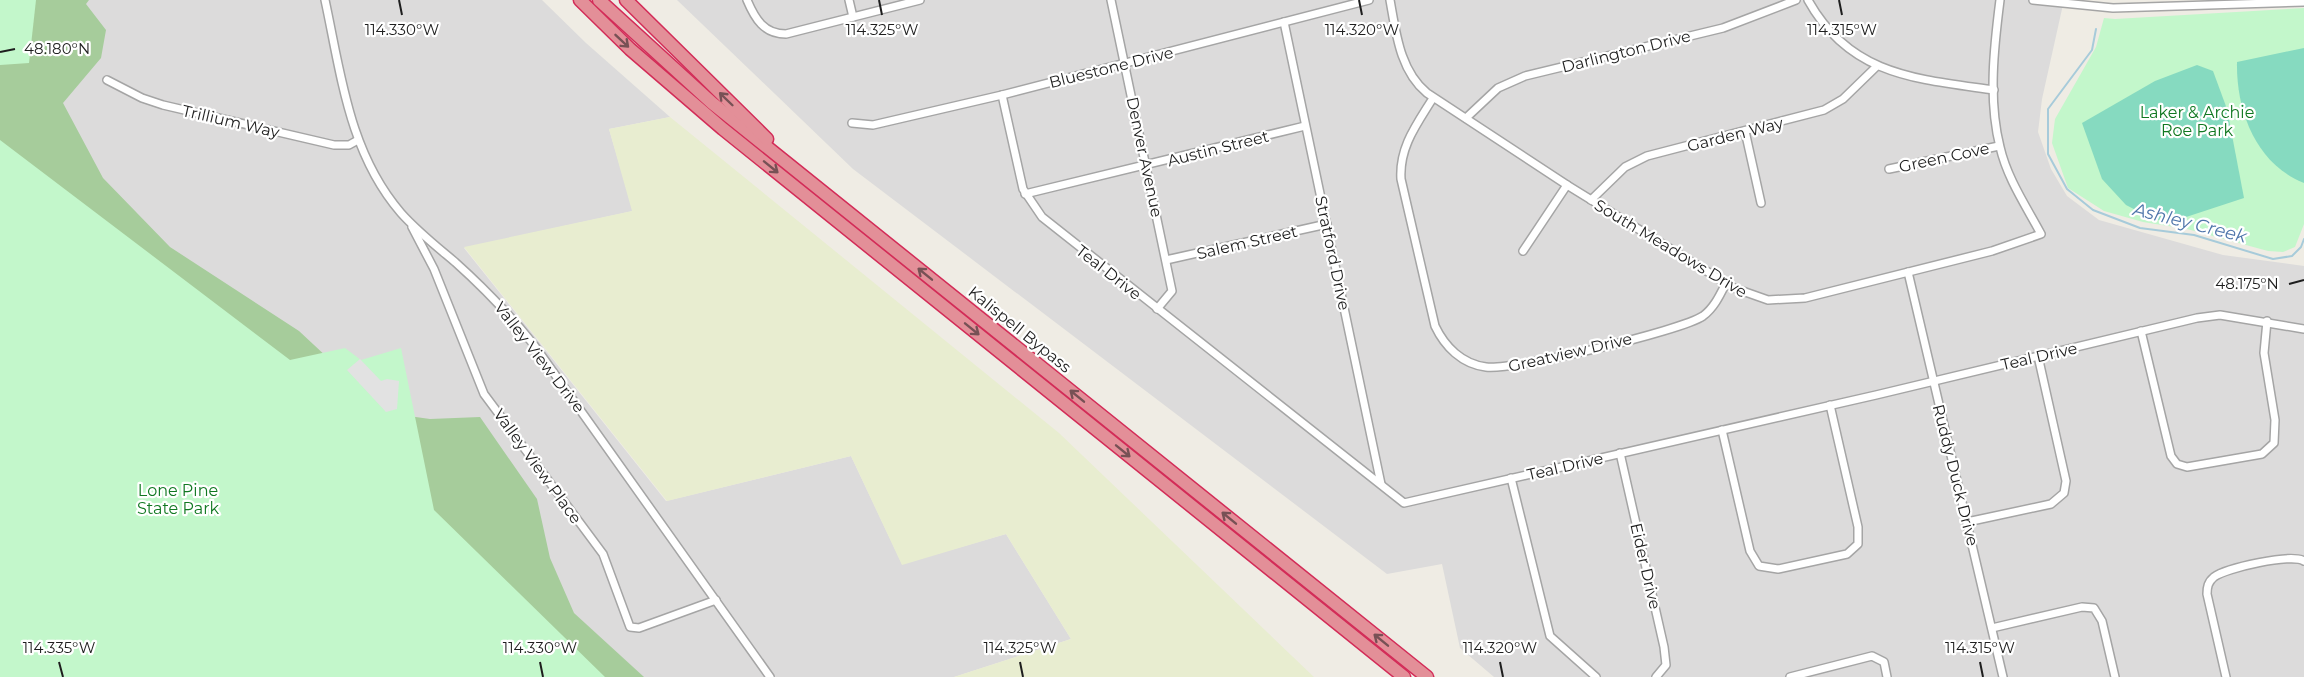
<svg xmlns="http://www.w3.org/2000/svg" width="2304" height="677" viewBox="0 0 2304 677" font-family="Montserrat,sans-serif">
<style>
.residential{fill:#dcdbdb}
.farmland{fill:#e8edd0}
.forest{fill:#a6cc9b}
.park{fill:#c3f7cb}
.pitch{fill:#86dac0}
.parking{fill:#e2e2e2}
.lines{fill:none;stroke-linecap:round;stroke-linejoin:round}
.stream{stroke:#a7cbda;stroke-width:2}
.street-casing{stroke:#a5a5a5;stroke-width:10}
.highway-casing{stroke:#d32c58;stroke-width:15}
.street{stroke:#fff;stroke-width:7}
.highway{stroke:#e38f98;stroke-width:12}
.oneway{stroke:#775155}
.ticks{fill:none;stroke:#1e1e1e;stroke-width:2}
.labels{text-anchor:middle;stroke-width:4.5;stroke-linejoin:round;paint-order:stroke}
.street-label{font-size:16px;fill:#1e1e1e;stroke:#fff}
.park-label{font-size:16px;fill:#107821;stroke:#fff}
.water-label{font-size:18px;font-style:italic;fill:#4e75aa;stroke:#fff}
.ticks-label{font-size:15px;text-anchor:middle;fill:#1e1e1e;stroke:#fff;stroke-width:4.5;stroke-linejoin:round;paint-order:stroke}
</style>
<rect width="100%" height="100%" fill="#efece4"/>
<g class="residential">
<path d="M 36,0 L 542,0 L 586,43 L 670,117 L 609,129 L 633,211 L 464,248 L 666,501 L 851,456 L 902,564 L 1006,534 L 1071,639 L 954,677 L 605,677 L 361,360 L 290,360 L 0,140 L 0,65 Z"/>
<path d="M 677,0 L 2064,0 L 2042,99 L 2038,132 L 2051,169 L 2067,196 L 2099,220 L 2223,255 L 2304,266 L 2304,677 L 1494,677 L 1460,648 L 1442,564 L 1387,574 L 853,169 Z"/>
</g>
<path class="farmland" d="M 670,117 L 1059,433 L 1314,677 L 954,677 L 1071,639 L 1006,534 L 902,565 L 851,456 L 667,501 L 464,247 L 632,211 L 609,129 Z"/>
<path class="forest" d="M 0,0 L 89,0 L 86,4 L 106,30 L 101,58 L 63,103 L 103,178 L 170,247 L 299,331 L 387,413 L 430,419 L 480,417 L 537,499 L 550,558 L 574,613 L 644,677 L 0,677 Z"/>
<g class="park">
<path d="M 0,0 L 36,0 L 29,63 L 0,65 Z"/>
<path d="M 2304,8 L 2304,224 L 2295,247 L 2283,252 L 2268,251 L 2187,229 L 2143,222 L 2104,211 L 2068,188 L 2052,143 L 2055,119 L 2096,47 L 2104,18 L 2115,19 Z"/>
<path d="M 0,140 L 290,360 L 345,348 L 361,360 L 401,348 L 434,510 L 605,677 L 0,677 Z"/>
</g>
<g class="pitch">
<path d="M 2304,48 L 2304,183 C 2256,164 2236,111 2237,62 Z"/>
<path d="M 2197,65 L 2213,71 L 2227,109 L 2244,198 L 2180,219 L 2155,220 L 2126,205 L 2102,179 L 2082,123 L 2155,81 Z"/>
</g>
<path class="parking" d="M 360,359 L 381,381 L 387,379 L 399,381 L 397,409 L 386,412 L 347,370 Z"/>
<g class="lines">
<path class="stream" d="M 2096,29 L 2092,50 L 2048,109 L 2048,154 L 2067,189 L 2093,210 L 2140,228 L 2194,235 L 2273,259 L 2292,256 L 2301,247 L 2304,239"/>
<g class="street-casing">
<g id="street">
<path d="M 325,0 C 341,74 349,153 401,213 C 417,231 436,246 455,262 C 484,288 510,315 534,345 L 770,677"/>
<path d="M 747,0 C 755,19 764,34 786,34 L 920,0"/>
<path d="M 849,0 L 853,17"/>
<path d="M 1111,0 L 1172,291 L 1157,309"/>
<path d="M 1390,0 C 1396,33 1400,71 1427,93 L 1567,185 L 1734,288 L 1768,300 L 1805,298 L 1992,251 L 2041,234 C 2026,206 2007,178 2000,147 C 1988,100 1994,47 2000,0"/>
<path d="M 1808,0 C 1850,76 1917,79 1994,90"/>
<path d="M 2033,0 L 2113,8 L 2304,2"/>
<path d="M 1284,22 L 1381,484"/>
<path d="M 107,80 L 142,98 L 163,105 L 334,145 L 349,145 L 358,140"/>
<path d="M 1002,95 L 1023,189 L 1042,217 L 1404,503 L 1876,395 L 2197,318 L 2220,315 L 2304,329"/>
<path d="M 1433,98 C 1417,124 1399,147 1401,179 L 1435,326 C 1445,347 1462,364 1486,367 C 1512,371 1681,331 1703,316 C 1714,308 1720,295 1726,283"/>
<path d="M 1466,118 L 1498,88 L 1525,76 L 1723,28 L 1796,0"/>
<path d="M 852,123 L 873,125 L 1002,95 L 1369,0"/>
<path d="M 1745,131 L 1761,203"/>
<path d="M 1889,169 L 1999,146"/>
<path d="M 1025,194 L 1305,126"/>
<path d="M 1591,200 L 1625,167 L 1647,156 L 1824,110 L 1843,99 L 1877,66"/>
<path d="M 412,227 L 434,269 L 484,394 L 603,554 L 630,627 L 639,628 L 716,600"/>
<path d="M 1523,251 L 1567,185"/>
<path d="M 1166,260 L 1327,224"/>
<path d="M 1908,272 L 2003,677"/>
<path d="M 2141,331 L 2171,456 L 2177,464 L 2187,467 L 2262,454 L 2274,443 L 2275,420 L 2264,353 L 2267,321"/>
<path d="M 1722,430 L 1750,551 L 1759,566 L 1778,569 L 1847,554 L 1858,544 L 1858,527 L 1830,405"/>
<path d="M 1620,453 L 1664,647 L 1666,665 L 1656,677"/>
<path d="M 1511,478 L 1550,636 L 1596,677"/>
<path d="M 1967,522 L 2051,504 L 2064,493 L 2066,481 L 2038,356"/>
<path d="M 1992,628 L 2082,607 L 2094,608 L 2102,621 L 2115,677"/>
<path d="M 1790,677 L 1872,656 L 1884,662 L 1887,677"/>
<path d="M 2226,677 L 2207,594 C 2207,587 2208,582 2214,577 C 2226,568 2292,553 2304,561"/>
</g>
</g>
<g class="highway-casing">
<g id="highway">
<path d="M 580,0 L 630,49 L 723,129 L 1404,677"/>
<path d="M 599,0 L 712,103 L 1427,677"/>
<path d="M 626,0 L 767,139"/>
</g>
</g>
<use href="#street" class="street"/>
<use href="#highway" class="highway"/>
</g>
<defs><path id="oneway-shaft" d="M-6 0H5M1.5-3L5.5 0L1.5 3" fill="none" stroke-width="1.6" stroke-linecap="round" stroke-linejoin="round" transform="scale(1.5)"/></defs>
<g class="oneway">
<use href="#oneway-shaft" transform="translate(622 41) rotate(43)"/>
<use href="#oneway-shaft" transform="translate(726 99) rotate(-136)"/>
<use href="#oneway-shaft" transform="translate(771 167) rotate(39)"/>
<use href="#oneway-shaft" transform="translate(925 274) rotate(-141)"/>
<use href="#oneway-shaft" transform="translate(972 329) rotate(39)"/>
<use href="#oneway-shaft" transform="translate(1077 396) rotate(-141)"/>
<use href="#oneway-shaft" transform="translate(1123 451) rotate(39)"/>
<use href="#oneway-shaft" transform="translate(1229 518) rotate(-141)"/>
<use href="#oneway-shaft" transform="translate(1381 640) rotate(-141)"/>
</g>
<path class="ticks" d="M 399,0 L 402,15M 879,0 L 882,15M 1359,0 L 1362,15M 1839,0 L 1842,15M 0,52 L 15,49M 2289,284 L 2304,280M 59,662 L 63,677M 540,662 L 543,677M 1020,662 L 1023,677M 1500,662 L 1503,677M 1980,662 L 1983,677"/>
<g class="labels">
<g class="street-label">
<text transform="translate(1626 51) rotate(-14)" y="6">Darlington Drive</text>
<text transform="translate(1111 67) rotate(-14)" y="6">Bluestone Drive</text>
<text transform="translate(231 121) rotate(13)" y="6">Trillium Way</text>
<text transform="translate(1735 134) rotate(-14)" y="6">Garden Way</text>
<text transform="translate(1218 148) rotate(-14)" y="6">Austin Street</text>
<text transform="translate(1145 157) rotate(78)" y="6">Denver Avenue</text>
<text transform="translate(1944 157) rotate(-12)" y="6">Green Cove</text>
<text transform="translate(1247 242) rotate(-13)" y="6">Salem Street</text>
<text transform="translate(1671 248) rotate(31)" y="6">South Meadows Drive</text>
<text transform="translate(1333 253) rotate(78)" y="6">Stratford Drive</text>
<text transform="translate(1109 272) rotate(38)" y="6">Teal Drive</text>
<text transform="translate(1020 329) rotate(39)" y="6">Kalispell Bypass</text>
<text transform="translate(1570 352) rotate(-13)" y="6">Greatview Drive</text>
<text transform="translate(2039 356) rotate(-13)" y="6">Teal Drive</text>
<text transform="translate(540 357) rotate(52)" y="6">Valley View Drive</text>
<text transform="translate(538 466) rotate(54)" y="6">Valley View Place</text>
<text transform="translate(1565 466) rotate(-13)" y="6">Teal Drive</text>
<text transform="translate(1956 475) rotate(76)" y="6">Ruddy Duck Drive</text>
<text transform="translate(1646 566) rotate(77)" y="6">Eider Drive</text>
</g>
<g class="park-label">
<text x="2197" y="118">Laker &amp; Archie<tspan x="2197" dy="18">Roe Park</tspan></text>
<text x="178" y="496">Lone Pine<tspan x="178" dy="18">State Park</tspan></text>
</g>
<g class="water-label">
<text transform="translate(2190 223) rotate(14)" y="6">Ashley Creek</text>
</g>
</g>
<g class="ticks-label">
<text x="402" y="35">114.330°W</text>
<text x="882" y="35">114.325°W</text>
<text x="1362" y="35">114.320°W</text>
<text x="1842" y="35">114.315°W</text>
<text x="57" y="54">48.180°N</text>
<text x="2247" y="289">48.175°N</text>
<text x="59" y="653">114.335°W</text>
<text x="540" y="653">114.330°W</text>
<text x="1020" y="653">114.325°W</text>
<text x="1500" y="653">114.320°W</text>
<text x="1980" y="653">114.315°W</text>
</g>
</svg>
